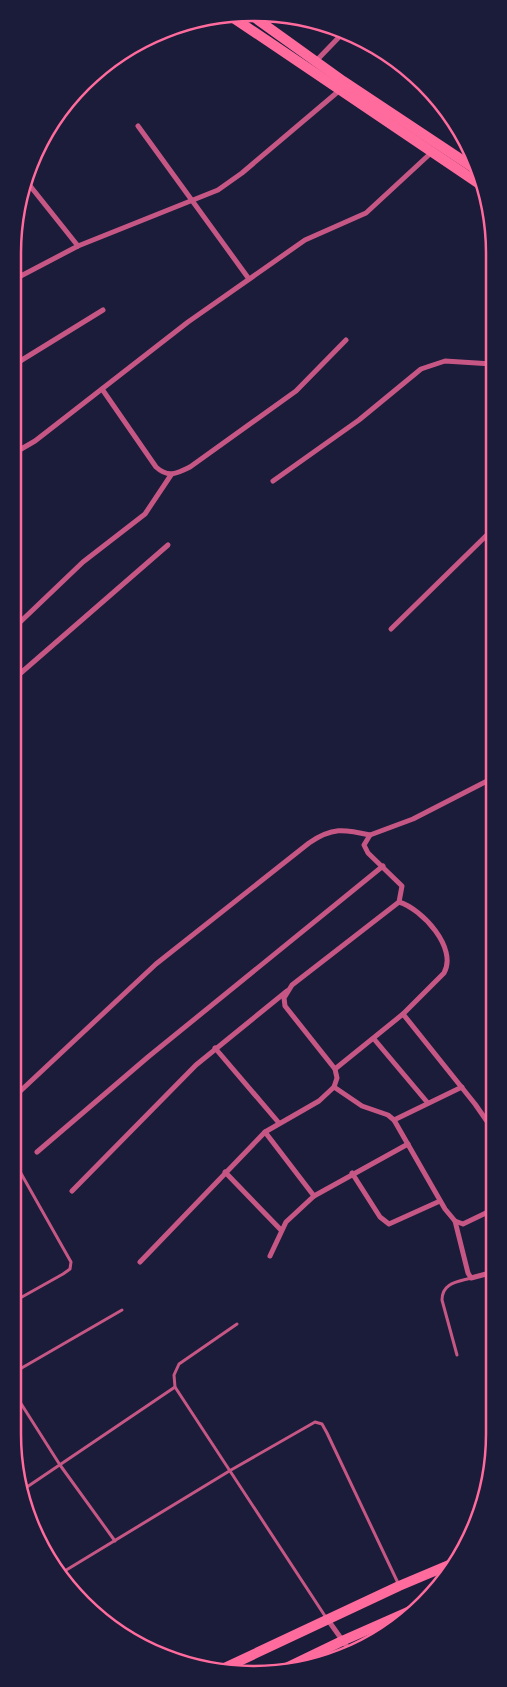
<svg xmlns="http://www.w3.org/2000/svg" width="507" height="1687" viewBox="0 0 507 1687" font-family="'DejaVu Sans',sans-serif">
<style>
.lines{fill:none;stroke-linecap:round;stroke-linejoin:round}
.service{stroke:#c65784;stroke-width:3}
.minor{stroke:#c65784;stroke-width:5}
.trunk{stroke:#ff6b9d;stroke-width:10}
.rim{fill:none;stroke:#ff6b9d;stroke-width:2.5}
</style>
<rect width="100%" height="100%" fill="#1b1b3a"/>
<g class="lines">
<g class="service">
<path d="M 13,1302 L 63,1274 L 70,1269 L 71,1262 L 14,1161"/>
<path d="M 237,1324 L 179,1364 L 174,1375 L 175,1387 L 327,1619"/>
<path d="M 457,1355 L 442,1300 C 442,1283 457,1282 471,1278"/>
<path d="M 13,1373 L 122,1310"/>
<path d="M 13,1391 L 60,1465 L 115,1541"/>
<path d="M 24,1489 L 175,1387"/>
<path d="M 43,1544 L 85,1602"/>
<path d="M 63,1572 L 231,1470 L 315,1422 L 322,1424 L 327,1433 L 398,1583"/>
</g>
<g class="minor">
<path d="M 316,61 L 343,33"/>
<path d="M 138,126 L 249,279"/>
<path d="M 27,182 L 78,246"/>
<path d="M 17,278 L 78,246 L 218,190 L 242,173 L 340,90"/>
<path d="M 17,363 L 103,310"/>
<path d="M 102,389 L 156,467 C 168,478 176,474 190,467 L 296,391 L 346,340"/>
<path d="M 16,452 L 35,441 L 188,322 L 305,240 L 366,213 L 432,152"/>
<path d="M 273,481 L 359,420 L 421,369 L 445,361 L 492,364"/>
<path d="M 16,626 L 83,562 L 145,514 L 171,475"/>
<path d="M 391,629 L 492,530"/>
<path d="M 15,678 L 168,545"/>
<path d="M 403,1014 L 475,1104 L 491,1127"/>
<path d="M 374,1039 L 427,1102"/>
<path d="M 215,1048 L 279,1123"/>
<path d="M 335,1069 L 403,1014 L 444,973 C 458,948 422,909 399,902"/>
<path d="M 334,1087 L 362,1106 L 388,1115 L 394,1120 L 445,1209 L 455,1221 L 463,1224 L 490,1211"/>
<path d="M 14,1097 L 156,964 L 309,843 C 332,827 344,829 370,835"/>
<path d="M 394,1120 L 462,1087"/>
<path d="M 265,1132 L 314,1196"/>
<path d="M 37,1152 L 148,1057 L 383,866"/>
<path d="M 225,1172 L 281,1230"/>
<path d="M 352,1173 L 380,1217 L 389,1224 L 440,1201"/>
<path d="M 72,1191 L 196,1065 L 287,991"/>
<path d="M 487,1212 L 490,1222"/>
<path d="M 455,1221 L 468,1273 L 471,1278 L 490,1273"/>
<path d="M 270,1256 L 286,1222 L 314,1196 L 408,1144"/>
<path d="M 140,1262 L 265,1132 L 319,1101 L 334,1087 L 337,1078 L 335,1069 L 285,1006 L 284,998 L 292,985 L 399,902 L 402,886 L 368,853 L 364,845 L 370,835 L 413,819 L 491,779"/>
<path d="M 328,1620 L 350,1651"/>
</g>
<g class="trunk">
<path d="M 232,17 L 481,185"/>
<path d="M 254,17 L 343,81 L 477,170"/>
<path d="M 286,1668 L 342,1641 L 410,1611"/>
<path d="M 218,1671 L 399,1586 L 456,1562"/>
</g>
</g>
<path d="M0 0H507V1687H0ZM253 21H254A232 232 0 0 1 486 253V1434A232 232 0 0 1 254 1666H253A232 232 0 0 1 21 1434V253A232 232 0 0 1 253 21Z" fill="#1b1b3a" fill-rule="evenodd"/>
<path class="rim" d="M253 21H254A232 232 0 0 1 486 253V1434A232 232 0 0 1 254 1666H253A232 232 0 0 1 21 1434V253A232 232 0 0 1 253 21Z"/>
</svg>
